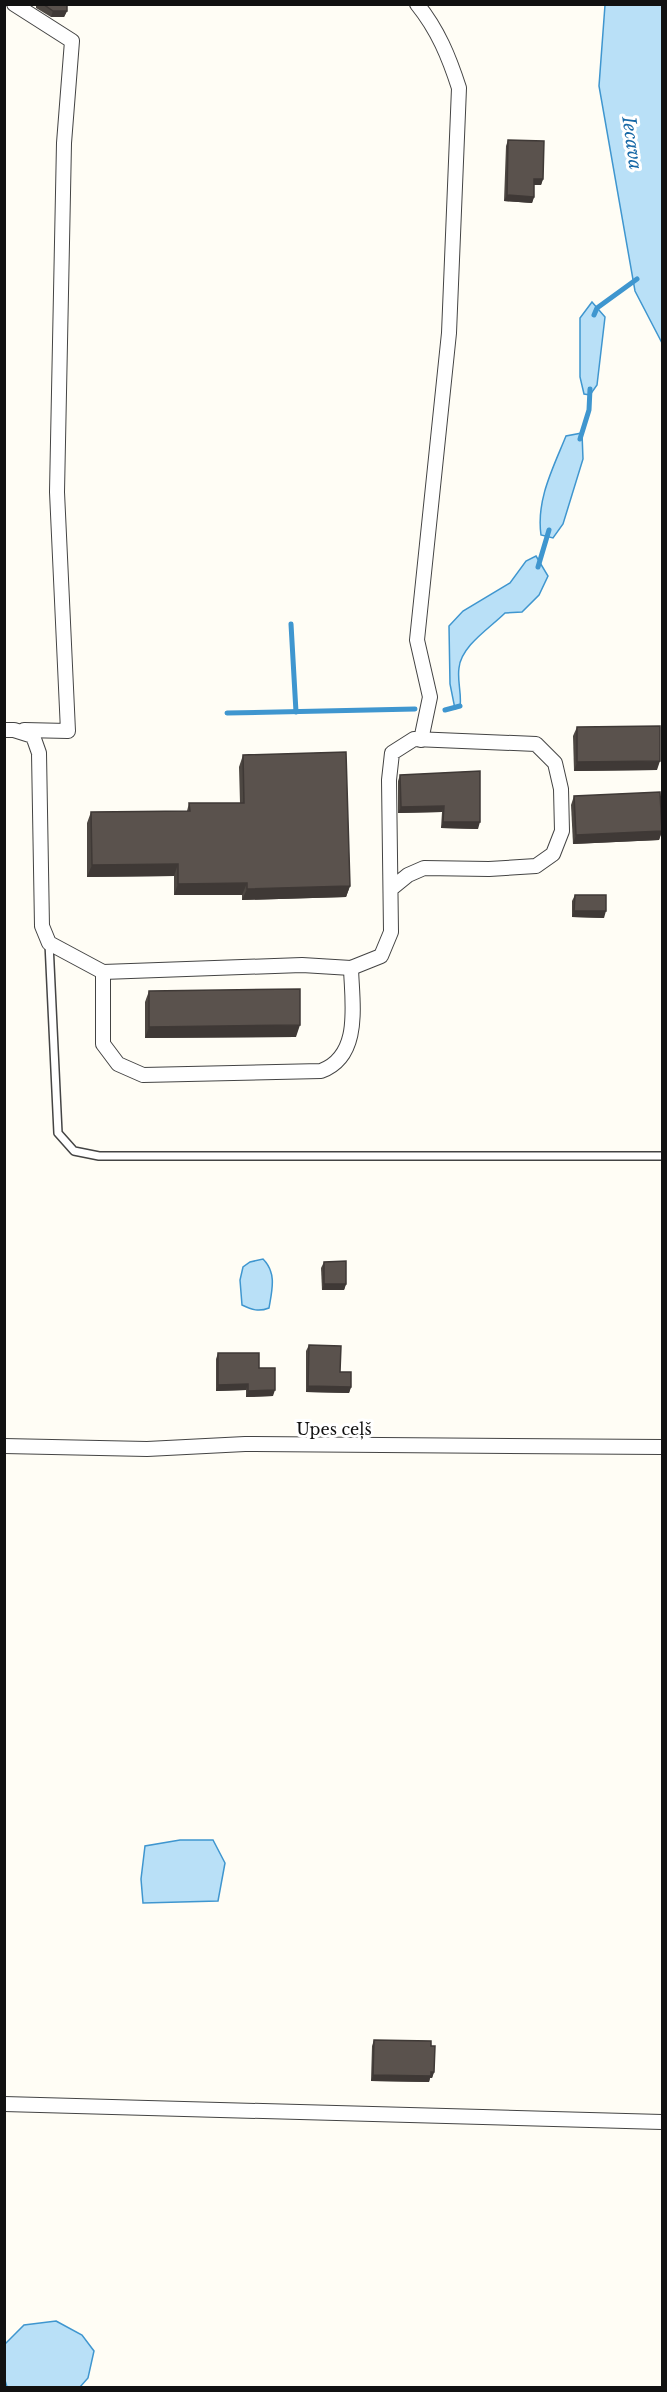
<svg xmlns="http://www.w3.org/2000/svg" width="667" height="2392" viewBox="0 0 667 2392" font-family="'Libre Baskerville',serif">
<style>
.water{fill:#b9e0f7;stroke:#3f96cf;stroke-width:1.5}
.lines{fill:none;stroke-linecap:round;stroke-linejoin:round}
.stream{stroke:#3f96cf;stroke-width:5}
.lane-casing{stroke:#444;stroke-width:10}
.street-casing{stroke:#444;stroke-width:16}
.lane{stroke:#fff;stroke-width:7}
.street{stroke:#fff;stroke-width:14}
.wall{fill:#4d4742}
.shaded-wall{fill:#3f3936}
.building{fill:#5a524d;stroke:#3f3936;stroke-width:1.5}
.labels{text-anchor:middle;stroke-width:6;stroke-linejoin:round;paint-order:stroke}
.street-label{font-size:16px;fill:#111;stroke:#fff}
.water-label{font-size:18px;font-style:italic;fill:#1768a6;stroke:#fff}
</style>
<rect width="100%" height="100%" fill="#fffdf5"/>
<g class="water">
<path d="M 605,5 L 662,5 L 662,343 L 635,291 L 599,86 Z"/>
<path d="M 592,302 L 605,317 L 597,385 L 590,395 L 584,394 L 580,377 L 580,318 Z"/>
<path d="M 582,433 L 583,459 L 563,524 L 553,538 L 541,535 C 536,500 553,468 566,436 Z"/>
<path d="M 536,556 L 548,576 L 539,595 L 522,612 L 505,613 C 490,628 461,646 459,668 C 457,681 462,694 460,707 L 455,709 L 450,684 L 449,626 L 463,611 L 510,583 L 526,561 Z"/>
<path d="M 263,1259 C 277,1273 272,1290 269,1308 C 259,1312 252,1310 242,1305 L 240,1280 L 243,1267 L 250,1262 Z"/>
<path d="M 180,1840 L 213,1840 L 225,1863 L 218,1901 L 143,1903 L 141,1879 L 145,1846 Z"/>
<path d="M 56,2321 L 82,2335 L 94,2351 L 88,2378 L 80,2387 L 7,2387 L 4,2377 L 5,2344 L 24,2325 Z"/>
</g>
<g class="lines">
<g class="stream">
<path d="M 594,315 L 597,308 L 637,279"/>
<path d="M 580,439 L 589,410 L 590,389"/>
<path d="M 538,567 L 549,530"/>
<path d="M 291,624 L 296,712"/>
<path d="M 445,710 L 460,706"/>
<path d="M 227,713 L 415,709"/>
</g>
<g class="lane-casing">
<path id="lane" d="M 49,943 L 58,1133 L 74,1151 L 99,1156 L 662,1156"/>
</g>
<g class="street-casing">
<g id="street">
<path d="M 14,4 L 72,41 L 64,143 L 57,492 L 68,731 L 24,730"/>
<path d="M 417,4 C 438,30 449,57 459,88 L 449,333 L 417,640 L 430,697 L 421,740"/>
<path d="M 4,730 L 14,730 L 33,736 L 39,753 L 42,926 L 49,943 L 103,972 L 302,965 L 351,968 L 381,956 L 391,932 L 389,780 L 392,753 L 414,739 L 536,744 L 555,763 L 561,789 L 562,831 L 553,854 L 536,866 L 489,869 L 424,868 L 408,875 L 392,888"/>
<path d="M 103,972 L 103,1044 L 118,1064 L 143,1075 L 321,1071 C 362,1056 352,1003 351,968"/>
<path d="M 4,1446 L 147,1449 L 245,1444 L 662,1447"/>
<path d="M 4,2104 L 662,2122"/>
</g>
</g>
<use href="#lane" class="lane"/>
<use href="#street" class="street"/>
</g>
<g class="wall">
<path d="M 36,4 L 67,4 L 67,11 L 64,17 L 51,17 L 36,8 Z"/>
<path d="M 508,140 L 543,179 L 541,185 L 534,185 L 534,197 L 532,203 L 504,201 L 506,146 Z"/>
<path d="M 577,727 L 657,770 L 574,771 L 573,736 Z"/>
<path d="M 243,755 L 350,886 L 346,897 L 242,900 L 242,895 L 174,895 L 174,876 L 87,877 L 87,823 L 91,812 L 187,811 L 189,803 L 240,803 L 239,767 Z"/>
<path d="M 400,775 L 478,829 L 441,828 L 442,812 L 398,813 L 398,781 Z"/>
<path d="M 574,796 L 662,831 L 659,840 L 573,844 L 571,805 Z"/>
<path d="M 575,895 L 604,918 L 572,917 L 572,901 Z"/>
<path d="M 149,991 L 296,1037 L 145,1038 L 145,1002 Z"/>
<path d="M 324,1262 L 346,1284 L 344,1290 L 322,1290 L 321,1268 Z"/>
<path d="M 309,1345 L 340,1372 L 351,1387 L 349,1393 L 306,1392 L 306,1351 Z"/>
<path d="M 218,1353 L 259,1368 L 273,1396 L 246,1397 L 246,1390 L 216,1391 L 216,1359 Z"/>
<path d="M 374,2040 L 431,2046 L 434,2072 L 432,2078 L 430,2078 L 429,2082 L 371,2081 L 372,2046 Z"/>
</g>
<g class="shaded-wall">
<path d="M 53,11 L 67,11 L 64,17 L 51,17 Z"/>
<path d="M 534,179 L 543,179 L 541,185 L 532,185 Z"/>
<path d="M 507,195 L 534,197 L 532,203 L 504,201 Z"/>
<path d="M 660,761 L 657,770 L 574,771 L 577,762 Z"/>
<path d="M 444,806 L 442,812 L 398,813 L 401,807 Z"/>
<path d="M 443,822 L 480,822 L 478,829 L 441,828 Z"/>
<path d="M 662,831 L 659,840 L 573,844 L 576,835 Z"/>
<path d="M 178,864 L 174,876 L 87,877 L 92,865 Z"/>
<path d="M 247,883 L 242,895 L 174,895 L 178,884 Z"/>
<path d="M 350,886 L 346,897 L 242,900 L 247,889 Z"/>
<path d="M 574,911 L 606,911 L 604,918 L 572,917 Z"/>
<path d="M 300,1025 L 296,1037 L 145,1038 L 149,1027 Z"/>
<path d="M 324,1284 L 346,1284 L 344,1290 L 322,1290 Z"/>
<path d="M 248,1384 L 246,1390 L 216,1391 L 218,1385 Z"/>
<path d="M 308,1386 L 351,1387 L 349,1393 L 306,1392 Z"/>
<path d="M 275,1390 L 273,1396 L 246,1397 L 248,1391 Z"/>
<path d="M 434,2072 L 432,2078 L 430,2078 L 429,2082 L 371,2081 L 373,2075 Z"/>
</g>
<g class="building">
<path d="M 43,4 L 67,4 L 67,11 L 53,11 Z"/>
<path d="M 508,140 L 544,141 L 543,179 L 534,179 L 534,197 L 507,195 Z"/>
<path d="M 660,726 L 660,761 L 577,762 L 577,727 Z"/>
<path d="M 346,752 L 350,886 L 247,889 L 247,883 L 178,884 L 178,864 L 92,865 L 91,812 L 190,811 L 189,803 L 244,803 L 243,755 Z"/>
<path d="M 480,771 L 480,822 L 443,822 L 444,806 L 401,807 L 400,775 Z"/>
<path d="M 660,792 L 662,831 L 576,835 L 574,796 Z"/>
<path d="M 575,895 L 606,895 L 606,911 L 574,911 Z"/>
<path d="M 300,989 L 300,1025 L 149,1027 L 149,991 Z"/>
<path d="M 346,1261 L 346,1284 L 324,1284 L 324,1262 Z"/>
<path d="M 309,1345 L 341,1346 L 340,1372 L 351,1372 L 351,1387 L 308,1386 Z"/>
<path d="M 218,1353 L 259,1353 L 259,1368 L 275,1368 L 275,1390 L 248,1391 L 248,1384 L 218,1385 Z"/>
<path d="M 374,2040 L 431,2041 L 431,2046 L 435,2046 L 434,2072 L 431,2072 L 431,2076 L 373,2075 Z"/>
</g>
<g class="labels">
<g class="street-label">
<text x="334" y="1435">Upes ceļš</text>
</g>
<g class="water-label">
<text transform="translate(632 143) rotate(82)" y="6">Iecava</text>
</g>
</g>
<rect width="667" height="2392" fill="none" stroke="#111111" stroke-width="12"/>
</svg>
